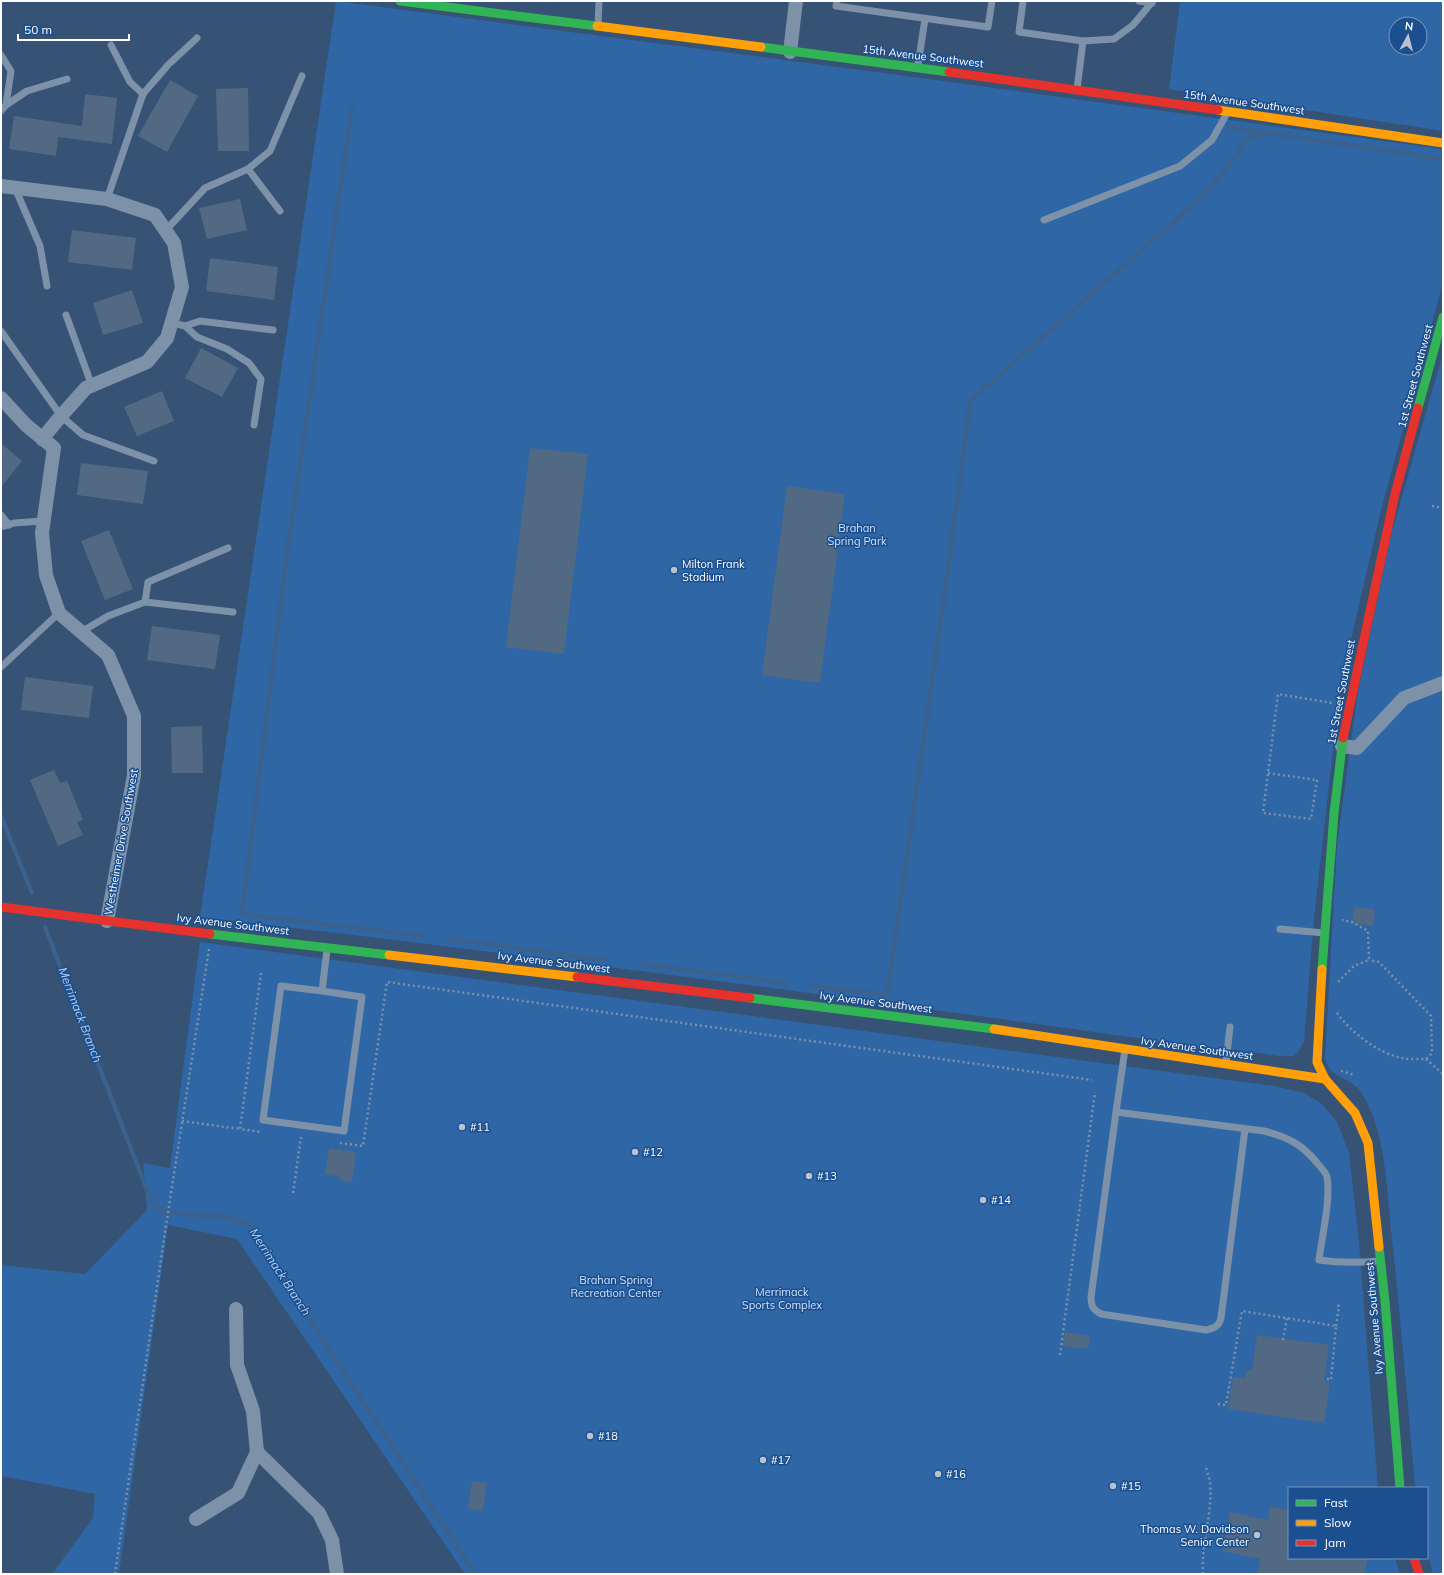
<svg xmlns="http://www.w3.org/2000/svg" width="1444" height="1575" viewBox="0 0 1444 1575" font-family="Mulish,sans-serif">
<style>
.green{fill:#2f66a5;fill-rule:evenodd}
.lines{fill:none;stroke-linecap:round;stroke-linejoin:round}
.stream{stroke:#3b618d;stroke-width:4.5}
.building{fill:#526984}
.path{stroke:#7d92a8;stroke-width:2.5;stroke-dasharray:2 3;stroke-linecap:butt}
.lane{stroke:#7d92a8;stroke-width:7}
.street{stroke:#7d92a8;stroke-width:14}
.fast{stroke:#30b455;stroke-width:9}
.slow{stroke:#ff9f0a;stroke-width:9}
.jam{stroke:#e5322d;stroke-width:9}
.poi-dot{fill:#b9c2ce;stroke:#1b4f8f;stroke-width:1.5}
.labels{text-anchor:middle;stroke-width:3;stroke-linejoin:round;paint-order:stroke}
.street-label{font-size:11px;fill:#fff;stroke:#1b4f8f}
.park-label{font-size:11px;fill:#cfe3fa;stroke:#1b4f8f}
.poi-label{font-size:11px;fill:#fff;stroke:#1b4f8f;text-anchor:start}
.water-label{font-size:12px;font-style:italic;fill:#b5d3f5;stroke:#1b4f8f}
</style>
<rect width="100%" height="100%" fill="#365274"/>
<g class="green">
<path d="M 336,1 L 921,78 L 1443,149 L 1443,283 L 1381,510 L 1340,687 L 1314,919 L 1304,1042 L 1299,1050 L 1294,1056 L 1279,1056 L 1226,1049 L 1225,1051 C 884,1001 542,957 200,917 Z"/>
<path d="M 1180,1 L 1443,1 L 1443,131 L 1169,89 ZM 1396,24 L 1420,24 L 1420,48 L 1396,48 Z"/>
<path d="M 1443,353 L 1443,1574 L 1433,1574 L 1427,1551 L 1427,1488 L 1415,1488 C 1408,1405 1401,1323 1392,1240 C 1388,1204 1387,1164 1377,1129 C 1374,1117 1365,1093 1355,1086 C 1342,1075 1331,1078 1325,1059 L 1337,845 L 1358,691 L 1391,535 Z"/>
<path d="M 200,942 L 1274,1086 L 1304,1093 L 1322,1104 L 1337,1122 L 1349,1152 L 1359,1242 L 1378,1488 L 1289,1488 L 1289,1558 L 1395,1558 L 1400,1574 L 465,1574 L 237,1239 L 168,1225 L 119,1574 L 52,1574 L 93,1518 L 95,1494 L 1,1476 L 1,1265 L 85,1274 L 147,1210 L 143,1163 L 170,1168 Z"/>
</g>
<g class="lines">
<g class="stream">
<path d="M 352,107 L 286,560 L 242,914 L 422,936"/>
<path d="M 1228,127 L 1443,159"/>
<path d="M 1,816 L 32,893"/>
<path d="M 45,927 L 152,1203 L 163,1212 L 223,1217 L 247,1223 L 475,1574"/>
<path d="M 450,939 L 604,960"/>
<path d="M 640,964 L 787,983"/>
<path d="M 811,986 L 887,995 L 949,562 L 970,401 L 1205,194 L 1237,155 L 1244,142 L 1252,137 L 1265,133"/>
</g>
</g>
<g class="building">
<path d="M 170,80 L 198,96 L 167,152 L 138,136 Z"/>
<path d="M 248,88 L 249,151 L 218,151 L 216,89 Z"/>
<path d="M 85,94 L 117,98 L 112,144 L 58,137 L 56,156 L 9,149 L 14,116 L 82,126 Z"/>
<path d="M 240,199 L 247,230 L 207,239 L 199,208 Z"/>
<path d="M 72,230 L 136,238 L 132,270 L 68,262 Z"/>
<path d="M 210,258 L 278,267 L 274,300 L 206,291 Z"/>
<path d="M 132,290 L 143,323 L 103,335 L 93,303 Z"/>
<path d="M 201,348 L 238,368 L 222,397 L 185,378 Z"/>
<path d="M 162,391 L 174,421 L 137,436 L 124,407 Z"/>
<path d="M 1,443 L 22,461 L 1,487 Z"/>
<path d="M 530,448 L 588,454 L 564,654 L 506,647 Z"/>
<path d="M 81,463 L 148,471 L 143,504 L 77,495 Z"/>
<path d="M 787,486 L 845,494 L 820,683 L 762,675 Z"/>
<path d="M 109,530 L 133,589 L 105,600 L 81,541 Z"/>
<path d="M 152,626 L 220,635 L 215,669 L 147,660 Z"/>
<path d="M 25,677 L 93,686 L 89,718 L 21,710 Z"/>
<path d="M 202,726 L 203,773 L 172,773 L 171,727 Z"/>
<path d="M 54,770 L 60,783 L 67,781 L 83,820 L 77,822 L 83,835 L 58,846 L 30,780 Z"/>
<path d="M 1354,907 L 1375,909 L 1373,926 L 1352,924 Z"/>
<path d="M 329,1148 L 356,1152 L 352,1182 L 339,1180 L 340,1177 L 325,1174 Z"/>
<path d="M 1065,1332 L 1090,1336 L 1088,1349 L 1063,1346 Z"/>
<path d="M 1257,1335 L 1329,1345 L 1324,1380 L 1330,1383 L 1324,1423 L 1228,1409 L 1233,1377 L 1246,1378 L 1246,1371 L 1252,1370 Z"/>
<path d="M 472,1481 L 487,1483 L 483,1511 L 468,1508 Z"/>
<path d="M 1270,1506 L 1289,1510 L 1289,1558 L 1368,1558 L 1364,1574 L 1257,1574 L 1260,1559 L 1223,1551 L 1230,1512 L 1268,1520 Z"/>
</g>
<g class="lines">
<g class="path">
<path d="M 1432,506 L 1443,508"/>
<path d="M 1268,773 L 1317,780"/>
<path d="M 1317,780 L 1311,819 L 1263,813 L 1278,694 L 1332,703"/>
<path d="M 261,973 L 240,1129 L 261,1132"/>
<path d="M 1338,982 L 1354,966 L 1369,960 L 1368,931 L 1352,922 L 1342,920"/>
<path d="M 1337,1013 C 1351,1033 1382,1056 1407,1059 C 1413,1059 1420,1059 1426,1059 L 1432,1053 L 1431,1016 L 1379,962 L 1369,960"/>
<path d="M 1426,1059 L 1443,1074"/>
<path d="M 1341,1071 L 1354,1075"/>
<path d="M 182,1121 L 240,1129"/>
<path d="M 340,1143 L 363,1146 L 387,982 L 1092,1080"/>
<path d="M 293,1193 L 301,1137"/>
<path d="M 1336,1326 L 1339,1306 L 1336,1305"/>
<path d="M 1283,1340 L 1287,1318"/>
<path d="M 1060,1355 L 1095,1092"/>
<path d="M 1218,1404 L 1226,1405 L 1242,1311 L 1336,1326 L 1331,1380 L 1325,1378"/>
<path d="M 115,1574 L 165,1232 L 209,949"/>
<path d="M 1203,1574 C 1201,1543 1213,1513 1210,1482 C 1209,1477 1207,1472 1206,1467"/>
</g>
<g class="lane">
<path d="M 837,1 L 836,6 L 988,27 L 992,1"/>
<path d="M 1023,1 L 1019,32 L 1083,41"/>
<path d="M 1139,1 L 1152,3"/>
<path d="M 598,26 L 599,1"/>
<path d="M 111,45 L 130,82 L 143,94"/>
<path d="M 1,55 L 11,71 L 6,105 L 1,111"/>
<path d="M 918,65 L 925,19"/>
<path d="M 1077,89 L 1083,41 L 1114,39 L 1133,25 L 1153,1"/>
<path d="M 6,105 L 27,91 L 67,79"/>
<path d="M 248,169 L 280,211"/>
<path d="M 15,188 L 40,246 L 47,286"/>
<path d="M 107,199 L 143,94 L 168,65 L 197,38"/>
<path d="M 1044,220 L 1180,166 L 1212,140 L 1227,113"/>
<path d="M 166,230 L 205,188 L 248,169 L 270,151 L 302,76"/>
<path d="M 66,315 L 92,386"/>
<path d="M 173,323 L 185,326 L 197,337 L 227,349 L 249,363 L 261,379 L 254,425"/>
<path d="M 185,326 L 200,321 L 273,330"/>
<path d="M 1,331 L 61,416 L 83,435 L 154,461"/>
<path d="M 1,515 L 9,525"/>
<path d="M 1,527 L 14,523 L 43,521"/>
<path d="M 228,548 L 148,582 L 145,602 L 233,612"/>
<path d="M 81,632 L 108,616 L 145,602"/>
<path d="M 1,667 L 59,613"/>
<path d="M 1280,929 L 1324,933"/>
<path d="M 322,991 L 362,997 L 344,1131 L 263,1120 L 281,986 L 322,991 L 327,950"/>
<path d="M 1125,1049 L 1116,1112 L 1264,1131 C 1288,1137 1303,1145 1318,1164 C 1321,1168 1326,1172 1327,1177 C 1331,1198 1322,1237 1319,1260 C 1339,1263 1358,1263 1379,1261"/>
<path d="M 1226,1062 L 1230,1027"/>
<path d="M 1116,1112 L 1091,1297 C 1091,1306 1093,1310 1101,1314 L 1206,1330 C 1213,1328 1219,1327 1221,1318 L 1245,1129"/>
</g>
<g class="street">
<path d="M 790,52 L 796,1"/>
<path d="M 1,186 L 107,199 L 155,215 L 174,243 L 182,287 L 167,338 L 147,362 L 86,388 L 61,416 L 42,439"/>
<path d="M 1,398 L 26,425 L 54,448 L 42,533 L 46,575 L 59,613 L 108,655 L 134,716 L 134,775 L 107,921"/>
<path d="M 1342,746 L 1357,748 L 1404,698 L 1443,683"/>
<path d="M 257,1452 L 319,1513 L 332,1540 L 337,1574"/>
<path d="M 196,1519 L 238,1493 L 257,1452 L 253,1411 L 237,1365 L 236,1309"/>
</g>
<g class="fast">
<path d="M 400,1 L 597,26"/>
<path d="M 761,47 L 949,72"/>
<path d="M 1418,408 L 1443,317"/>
<path d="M 210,934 L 389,955"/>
<path d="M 1322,969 L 1334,813 L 1343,738"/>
<path d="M 750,998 L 994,1029"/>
<path d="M 1379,1247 L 1385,1301 L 1400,1488"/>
</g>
<g class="slow">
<path d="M 597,26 L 761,47"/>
<path d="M 1218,110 L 1443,143"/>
<path d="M 389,955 L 577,977"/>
<path d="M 1322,969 L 1317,1062 L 1325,1079 L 1355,1113 L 1368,1143 L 1379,1247"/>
<path d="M 994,1029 L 1325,1079"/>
</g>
<g class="jam">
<path d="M 949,72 L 1218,110"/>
<path d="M 1343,738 L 1395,494 L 1418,408"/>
<path d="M 1,907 L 210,934"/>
<path d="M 577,977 L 750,998"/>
<path d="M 1414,1558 L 1419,1574"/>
</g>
</g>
<g class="poi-dot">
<circle cx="674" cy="570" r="4"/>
<circle cx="462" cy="1127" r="4"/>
<circle cx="635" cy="1152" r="4"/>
<circle cx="809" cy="1176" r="4"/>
<circle cx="983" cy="1200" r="4"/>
<circle cx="590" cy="1436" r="4"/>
<circle cx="763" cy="1460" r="4"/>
<circle cx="938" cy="1474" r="4"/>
<circle cx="1113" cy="1486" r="4"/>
<circle cx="1257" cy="1535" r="4"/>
</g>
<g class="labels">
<g class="street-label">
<text transform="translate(923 56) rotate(7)" y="4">15th Avenue Southwest</text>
<text transform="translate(1244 102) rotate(8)" y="4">15th Avenue Southwest</text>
<text transform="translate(1415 376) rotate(-75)" y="4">1st Street Southwest</text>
<text transform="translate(1341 692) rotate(-79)" y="4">1st Street Southwest</text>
<text transform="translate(121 842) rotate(-80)" y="4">Westheimer Drive Southwest</text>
<text transform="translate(233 924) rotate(7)" y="4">Ivy Avenue Southwest</text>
<text transform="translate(554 962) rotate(7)" y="4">Ivy Avenue Southwest</text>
<text transform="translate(876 1002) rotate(7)" y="4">Ivy Avenue Southwest</text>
<text transform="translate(1197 1048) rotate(8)" y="4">Ivy Avenue Southwest</text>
<text transform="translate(1374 1318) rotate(-95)" y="4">Ivy Avenue Southwest</text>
</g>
<g class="park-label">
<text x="857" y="532">Brahan<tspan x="857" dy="13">Spring Park</tspan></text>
<text x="616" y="1284">Brahan Spring<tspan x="616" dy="13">Recreation Center</tspan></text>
<text x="782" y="1296">Merrimack<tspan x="782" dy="13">Sports Complex</tspan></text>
</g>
<g class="poi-label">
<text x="682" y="568">Milton Frank<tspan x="682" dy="13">Stadium</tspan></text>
<text x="470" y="1131">#11</text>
<text x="643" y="1156">#12</text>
<text x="817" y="1180">#13</text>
<text x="991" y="1204">#14</text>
<text x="598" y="1440">#18</text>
<text x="771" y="1464">#17</text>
<text x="946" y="1478">#16</text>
<text x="1121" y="1490">#15</text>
<text x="1249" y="1533" text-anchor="end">Thomas W. Davidson<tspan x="1249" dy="13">Senior Center</tspan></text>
</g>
<g class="water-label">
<text transform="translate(80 1015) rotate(69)" y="4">Merrimack Branch</text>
<text transform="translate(280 1272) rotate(57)" y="4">Merrimack Branch</text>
</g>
</g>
<rect width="1444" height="1575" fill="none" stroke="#ffffff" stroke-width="4"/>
<rect x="1288" y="1487" width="140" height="72" fill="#1b4f8f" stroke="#7695bc"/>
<rect x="1296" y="1500" width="20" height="6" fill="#30b455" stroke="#7695bc"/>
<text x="1324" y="1507" font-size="12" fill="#ffffff">Fast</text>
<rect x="1296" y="1520" width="20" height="6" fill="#ff9f0a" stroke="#7695bc"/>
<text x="1324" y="1527" font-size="12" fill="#ffffff">Slow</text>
<rect x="1296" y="1540" width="20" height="6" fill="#e5322d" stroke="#7695bc"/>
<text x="1324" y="1547" font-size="12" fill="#ffffff">Jam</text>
<g transform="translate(1408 36) rotate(7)"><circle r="19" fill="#1b4f8f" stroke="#7695bc"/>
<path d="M0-3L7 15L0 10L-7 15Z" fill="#b9c2ce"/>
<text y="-6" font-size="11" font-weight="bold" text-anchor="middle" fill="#ffffff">N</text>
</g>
<path d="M18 34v6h111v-6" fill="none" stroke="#ffffff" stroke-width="2"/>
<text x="24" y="34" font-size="12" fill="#ffffff" stroke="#1b4f8f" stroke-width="3" paint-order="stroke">50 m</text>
</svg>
